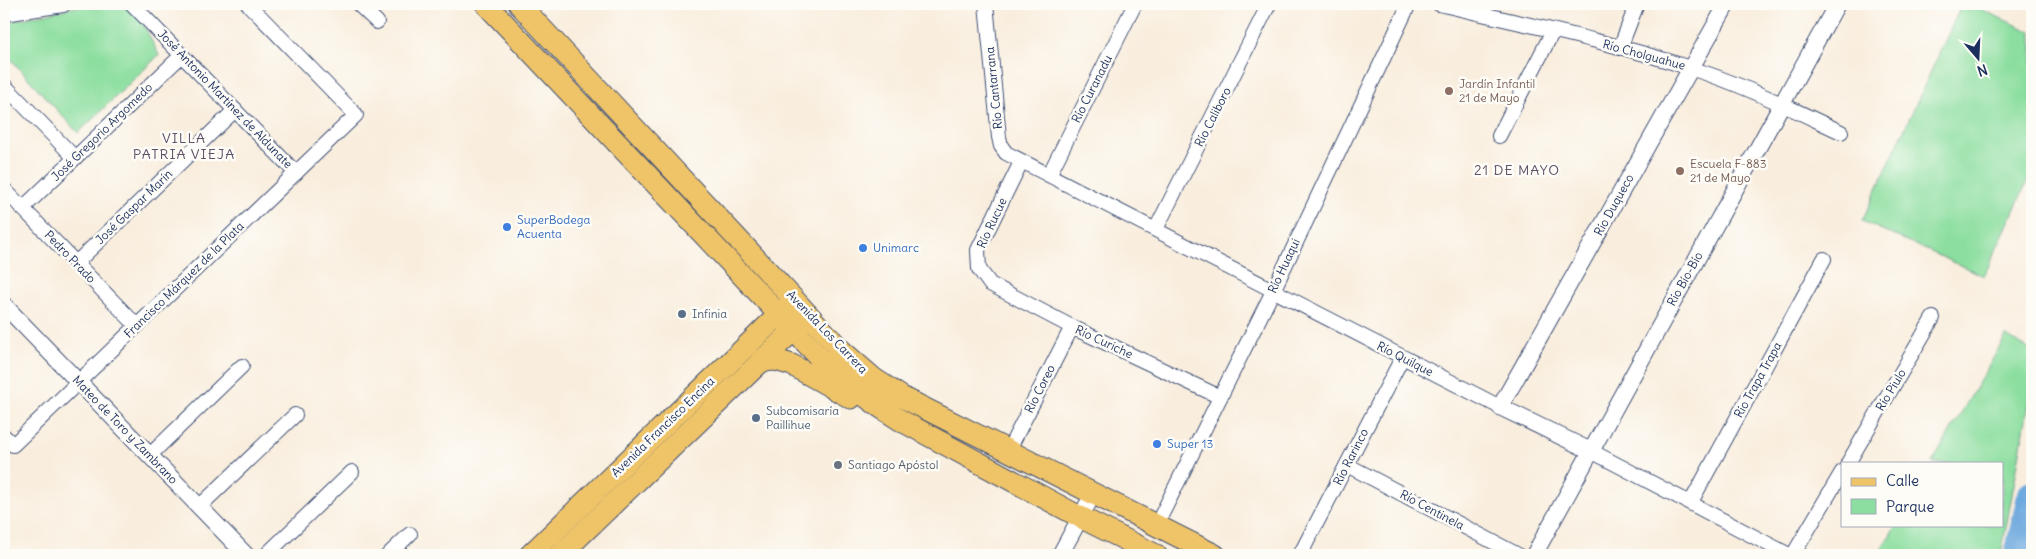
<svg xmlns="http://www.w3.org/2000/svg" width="2036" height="559" viewBox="0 0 2036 559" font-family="Delius,sans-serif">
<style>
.green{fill:#8bde9f;stroke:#53867e}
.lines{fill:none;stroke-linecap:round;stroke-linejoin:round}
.river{stroke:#6ca9de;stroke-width:30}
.minor-casing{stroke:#3c4c71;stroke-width:16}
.tertiary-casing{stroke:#3c4c71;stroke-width:18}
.primary-casing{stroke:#3c4c71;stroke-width:23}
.minor{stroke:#fff;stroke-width:14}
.tertiary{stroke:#fff;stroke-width:16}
.primary{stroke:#efc469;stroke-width:21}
.education-dot{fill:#8d6e63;stroke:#fdfcf7;stroke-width:2}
.shop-dot{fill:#3f7fe0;stroke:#fdfcf7;stroke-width:2}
.service-dot{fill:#5c6f8a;stroke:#fdfcf7;stroke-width:2}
.worship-dot{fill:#6b7280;stroke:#fdfcf7;stroke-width:2}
.labels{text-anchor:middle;stroke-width:5;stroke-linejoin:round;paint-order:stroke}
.street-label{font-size:12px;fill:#1b2f5e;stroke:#fdfcf7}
.education-label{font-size:12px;fill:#785e54;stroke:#fdfcf7;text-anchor:start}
.shop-label{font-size:12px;fill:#366cbe;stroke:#fdfcf7;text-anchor:start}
.service-label{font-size:12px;fill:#4e5e75;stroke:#fdfcf7;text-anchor:start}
.worship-label{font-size:12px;fill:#5b616d;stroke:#fdfcf7;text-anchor:start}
.neighbourhood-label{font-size:14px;letter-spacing:1px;fill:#5f5167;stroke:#fdfcf7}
</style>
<rect width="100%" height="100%" fill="#fdfcf7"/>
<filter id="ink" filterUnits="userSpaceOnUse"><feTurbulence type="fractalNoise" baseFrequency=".02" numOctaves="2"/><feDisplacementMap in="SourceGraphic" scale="10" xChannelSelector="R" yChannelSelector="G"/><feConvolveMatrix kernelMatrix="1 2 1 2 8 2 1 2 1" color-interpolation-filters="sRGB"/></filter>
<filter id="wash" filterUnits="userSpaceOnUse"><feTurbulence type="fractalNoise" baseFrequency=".0096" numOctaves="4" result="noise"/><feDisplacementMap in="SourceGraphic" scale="20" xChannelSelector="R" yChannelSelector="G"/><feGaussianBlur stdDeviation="1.12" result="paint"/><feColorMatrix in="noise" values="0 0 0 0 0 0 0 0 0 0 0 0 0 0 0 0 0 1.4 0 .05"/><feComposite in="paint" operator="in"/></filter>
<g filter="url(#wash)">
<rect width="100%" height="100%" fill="#f9eede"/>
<g class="green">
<path d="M 89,4 L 133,4 L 159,55 L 78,133 L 4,52 L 4,23 Z"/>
<path d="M 1962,4 L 1969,4 L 2032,32 L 2032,171 L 1984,276 L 1862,221 Z"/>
<path d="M 2006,336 L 2032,351 L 2032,387 L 2001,555 L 1878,555 L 1896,525 L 2002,525 L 2002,463 L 1932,463 Z"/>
</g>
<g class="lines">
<path class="river" d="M 2019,555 L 2032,496"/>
</g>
</g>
<g filter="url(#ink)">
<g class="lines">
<g class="minor-casing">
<g id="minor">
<path d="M 132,4 L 296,173"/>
<path d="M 358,4 L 377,22"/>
<path d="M 986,4 L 999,137 L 1001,146 L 1006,153 L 1500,407"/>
<path d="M 1439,4 C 1523,24 1608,41 1690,68 C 1742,84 1792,109 1841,132"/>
<path d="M 1620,48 L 1637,4"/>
<path d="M 4,85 L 75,158"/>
<path d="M 1499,136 L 1553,31"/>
<path d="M 1021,162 L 978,250 L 979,269 L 990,284 L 1072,327 L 1220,397"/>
<path d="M 1049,175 L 1135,4"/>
<path d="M 4,189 L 137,326"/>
<path d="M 23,208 L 182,55"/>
<path d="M 1156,229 L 1269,4"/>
<path d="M 76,263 L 235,110"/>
<path d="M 4,436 L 13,445 L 356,115 L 248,4"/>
<path d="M 1008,451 L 1072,327"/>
<path d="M 1591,451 L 1789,555"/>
<path d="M 149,456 L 242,366"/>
<path d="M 1848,463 L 1933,318"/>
<path d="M 1347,465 L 1518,555"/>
<path d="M 1691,502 L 1824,259"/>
<path d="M 199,507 L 295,415"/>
<path d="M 1156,526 L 1273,291 L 1409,4"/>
<path d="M 266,555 L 352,472"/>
<path d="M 388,555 L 410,534"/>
<path d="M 1300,555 L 1402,358"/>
<path d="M 1793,555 L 1842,472"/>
</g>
</g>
<g class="tertiary-casing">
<g id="tertiary">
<path d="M 4,13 L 63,4"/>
<path d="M 4,305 L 246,555"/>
<path d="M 1591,451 L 1500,407 L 1727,4"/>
<path d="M 1060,555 L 1093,494"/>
<path d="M 1534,555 L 1837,4"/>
</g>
</g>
<g class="primary-casing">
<g id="primary">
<path d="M 486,4 L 820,358 C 845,382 870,402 900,420 L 1080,517 L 1156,555"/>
<path d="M 519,4 L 842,351 L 873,378 L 902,397 L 1215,555"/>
<path d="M 761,361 L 776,360 L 792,365 L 851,398"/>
<path d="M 530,555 L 789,305"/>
<path d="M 560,555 L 803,321"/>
</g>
</g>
<use href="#minor" class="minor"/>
<use href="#tertiary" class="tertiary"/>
<use href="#primary" class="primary"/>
</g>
</g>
<g class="education-dot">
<circle cx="1449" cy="91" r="5"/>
<circle cx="1680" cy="171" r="5"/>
</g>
<g class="shop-dot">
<circle cx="507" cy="227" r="5"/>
<circle cx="863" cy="248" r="5"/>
<circle cx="1157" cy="444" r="5"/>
</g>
<g class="service-dot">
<circle cx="682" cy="314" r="5"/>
<circle cx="756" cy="418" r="5"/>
</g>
<circle class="worship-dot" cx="838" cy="465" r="5"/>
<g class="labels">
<g class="street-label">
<text transform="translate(1644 55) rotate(15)" y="4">Río Cholguahue</text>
<text transform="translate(994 88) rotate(-96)" y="4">Río Cantarrana</text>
<text transform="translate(1092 89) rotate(-63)" y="4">Río Curanadu</text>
<text transform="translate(225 99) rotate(46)" y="4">José Antonio Martínez de Aldunate</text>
<text transform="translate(1213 117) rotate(-63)" y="4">Río Caliboro</text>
<text transform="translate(102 132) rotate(-44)" y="4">José Gregorio Argomedo</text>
<text transform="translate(1614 205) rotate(-61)" y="4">Río Duqueco</text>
<text transform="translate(134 207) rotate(-44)" y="4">José Gaspar Marín</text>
<text transform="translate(992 223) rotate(-65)" y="4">Río Rucue</text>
<text transform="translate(70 257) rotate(46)" y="4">Pedro Prado</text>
<text transform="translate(1284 266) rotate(-65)" y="4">Río Huaqui</text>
<text transform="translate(1685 279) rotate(-61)" y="4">Río Bío-Bío</text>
<text transform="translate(184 280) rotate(-44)" y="4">Francisco Márquez de la Plata</text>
<text transform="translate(827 332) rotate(46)" y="4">Avenida Los Carrera</text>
<text transform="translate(1104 342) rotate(25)" y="4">Río Curiche</text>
<text transform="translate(1405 359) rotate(27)" y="4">Río Quilque</text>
<text transform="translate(1758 380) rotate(-61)" y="4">Río Trapa Trapa</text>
<text transform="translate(1040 389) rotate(-63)" y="4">Río Coreo</text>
<text transform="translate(1891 390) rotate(-59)" y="4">Río Piulo</text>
<text transform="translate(663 427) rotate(-44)" y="4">Avenida Francisco Encina</text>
<text transform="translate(125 430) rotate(46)" y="4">Mateo de Toro y Zambrano</text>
<text transform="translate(1351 457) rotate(-63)" y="4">Río Rarinco</text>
<text transform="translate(1432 510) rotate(28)" y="4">Río Centinela</text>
</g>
<g class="education-label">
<text x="1459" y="88">Jardín Infantil<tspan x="1459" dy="14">21 de Mayo</tspan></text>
<text x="1690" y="168">Escuela F-883<tspan x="1690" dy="14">21 de Mayo</tspan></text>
</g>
<g class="shop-label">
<text x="517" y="224">SuperBodega<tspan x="517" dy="14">Acuenta</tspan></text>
<text x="873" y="252">Unimarc</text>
<text x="1167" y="448">Super 13</text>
</g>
<g class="service-label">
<text x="692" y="318">Infinia</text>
<text x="766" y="415">Subcomisaría<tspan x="766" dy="14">Paillihue</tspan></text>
</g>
<g class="worship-label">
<text x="848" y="469">Santiago Apóstol</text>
</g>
<g class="neighbourhood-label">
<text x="184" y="143">VILLA<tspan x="184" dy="16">PATRIA VIEJA</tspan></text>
<text x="1517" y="175">21 DE MAYO</text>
</g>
</g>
<rect width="2036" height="559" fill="none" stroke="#fdfcf7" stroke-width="20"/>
<rect x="1841" y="462" width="162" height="65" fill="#fdfcf7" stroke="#a3aaba"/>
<rect x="1851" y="478" width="25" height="8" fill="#efc469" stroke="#a3aaba"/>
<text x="1886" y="486" font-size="15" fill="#1b2f5e">Calle</text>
<rect x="1851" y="499" width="25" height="15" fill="#8bde9f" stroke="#a3aaba"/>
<text x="1886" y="512" font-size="15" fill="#1b2f5e">Parque</text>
<g transform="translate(1978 58) rotate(161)" stroke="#fdfcf7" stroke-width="4" paint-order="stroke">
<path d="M0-4L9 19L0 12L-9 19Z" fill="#1b2f5e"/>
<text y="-8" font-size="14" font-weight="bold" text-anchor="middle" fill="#1b2f5e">N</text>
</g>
</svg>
